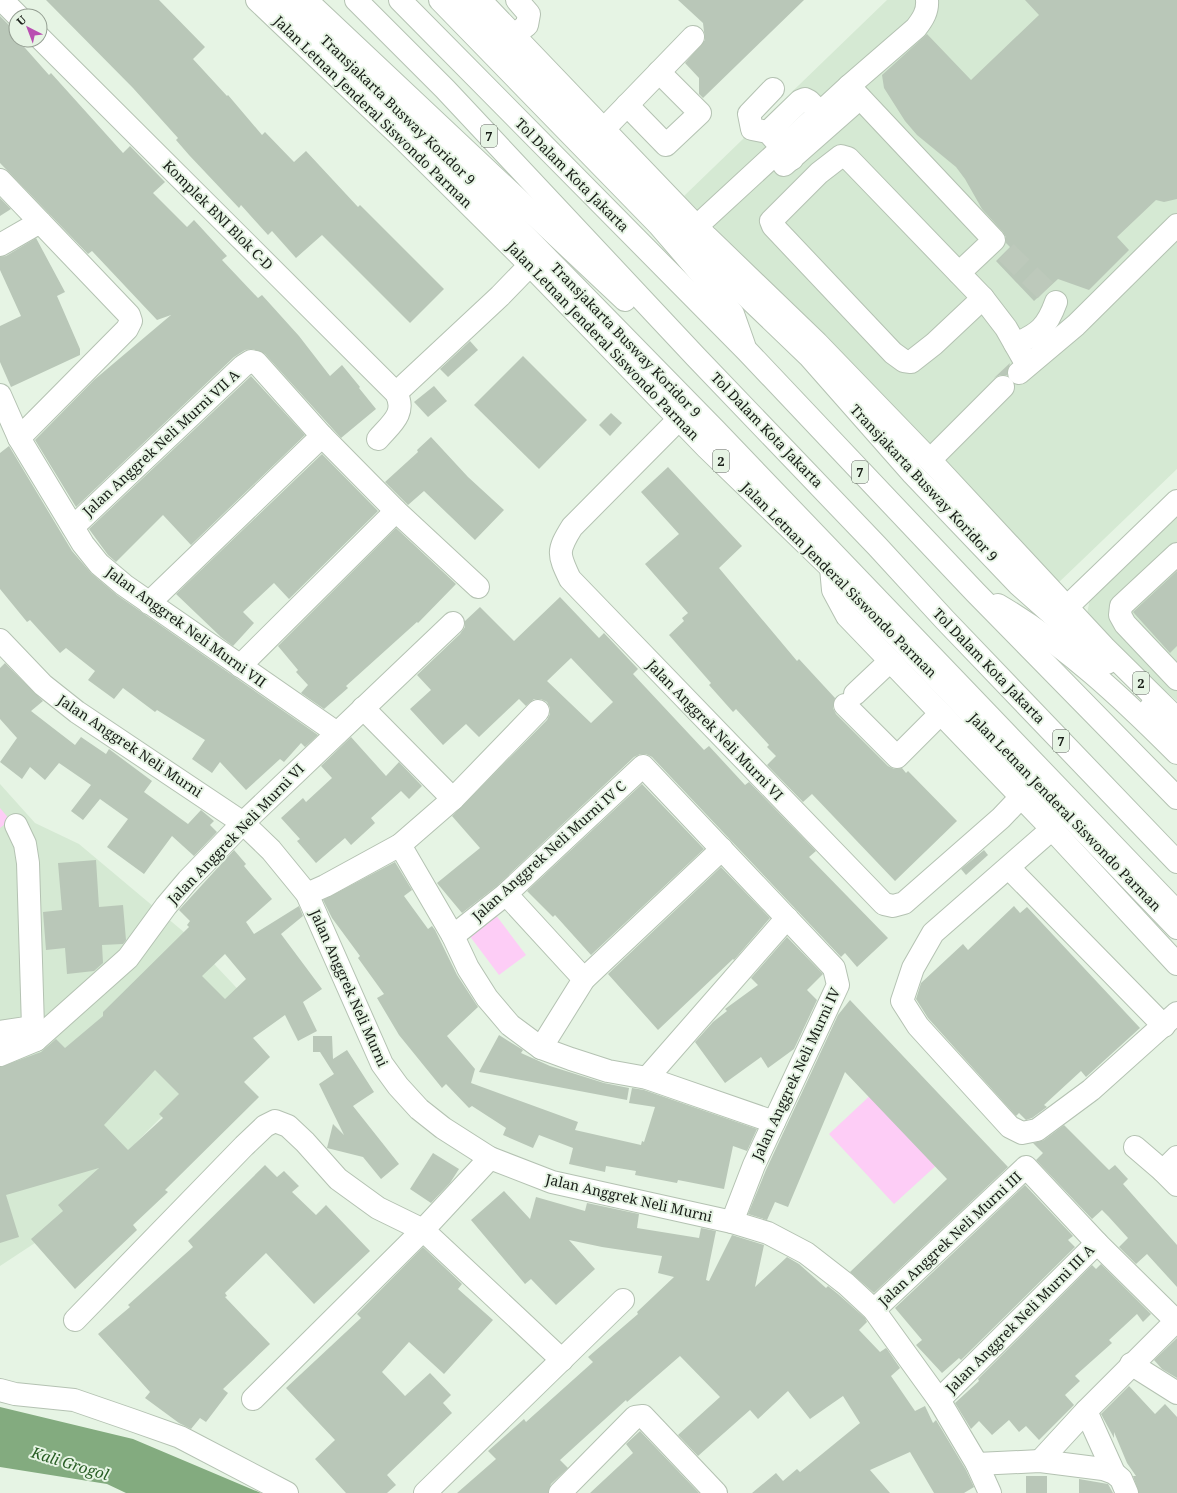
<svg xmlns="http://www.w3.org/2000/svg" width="1177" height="1493" viewBox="0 0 1177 1493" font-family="'Noto Serif',serif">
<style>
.built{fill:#d5e9d3}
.green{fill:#fdcdf6}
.water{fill:#83ab7f}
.building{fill:#b9c7b8;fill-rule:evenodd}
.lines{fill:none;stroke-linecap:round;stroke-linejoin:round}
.minor-tunnel{stroke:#bdc9bb;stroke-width:22;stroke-dasharray:22 11;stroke-linecap:butt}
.minor-casing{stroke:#b4c2b2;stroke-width:24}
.highway-casing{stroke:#b4c2b2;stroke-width:24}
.minor{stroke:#fff;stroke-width:22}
.highway{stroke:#fff;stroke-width:22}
.labels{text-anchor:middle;stroke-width:4;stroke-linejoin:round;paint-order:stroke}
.shield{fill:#e6f4e4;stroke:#565e54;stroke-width:1}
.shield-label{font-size:13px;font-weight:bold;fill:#181d17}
.street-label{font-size:14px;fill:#181d17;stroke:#e6f4e4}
.water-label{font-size:15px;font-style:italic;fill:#275d23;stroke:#e6f4e4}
</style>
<rect width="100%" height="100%" fill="#e6f4e4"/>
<g class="built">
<path d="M 887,0 L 1177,0 L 1177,469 L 1055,586 L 748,261 L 684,196 Z"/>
<path d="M 1177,510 L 1177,701 L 1093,630 L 1087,614 L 1090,598 Z"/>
<path d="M 0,784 L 35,823 L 79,844 L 185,933 L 262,1015 L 41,1239 L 0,1266 Z"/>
</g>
<g class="green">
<path d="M 0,808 L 10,820 L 0,828 Z"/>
<path d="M 495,914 L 526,955 L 499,975 L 469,935 Z"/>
<path d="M 875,1091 L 941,1161 L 894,1204 L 829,1134 Z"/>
</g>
<path class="water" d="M 0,1407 L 133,1439 L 261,1493 L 126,1493 L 107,1484 L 0,1467 Z"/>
<g class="building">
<path d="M 46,0 L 159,0 L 205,47 L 193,59 L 227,96 L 228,95 L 262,135 L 265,132 L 294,162 L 306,151 L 358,207 L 360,205 L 444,289 L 410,323 L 322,235 L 296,258 L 272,231 L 268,235 L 241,205 L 239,208 L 189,155 L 176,140 L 178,138 L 133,88 Z"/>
<path d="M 678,0 L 804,0 L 703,98 L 699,94 L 699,78 L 685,63 L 705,40 L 703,23 Z"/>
<path d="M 1025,0 L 1177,0 L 1177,199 L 1164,202 L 1156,200 L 1117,237 L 1129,250 L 1089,290 L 1058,279 L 1034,301 L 996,261 L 1010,247 L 1006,243 L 1006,237 L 1003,232 L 982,209 L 965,179 L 956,167 L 917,135 L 905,121 L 884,88 L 882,75 L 927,34 L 971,80 L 1039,15 Z"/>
<path d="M 0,16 L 9,25 L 16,28 L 16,40 L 18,40 L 49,75 L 51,73 L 123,153 L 130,146 L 165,182 L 153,193 L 187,227 L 194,220 L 227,256 L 222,260 L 258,298 L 262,295 L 299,336 L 330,376 L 342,365 L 360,387 L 359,388 L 376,409 L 341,438 L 265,354 L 253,349 L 245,350 L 234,357 L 76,507 L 35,440 L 94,380 L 171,315 L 157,320 L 92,251 L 88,254 L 0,163 Z"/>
<path d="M 0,198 L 11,209 L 0,216 Z"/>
<path d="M 36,238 L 65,292 L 57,296 L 80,349 L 80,355 L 11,387 L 0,362 L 0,326 L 21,316 L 0,270 L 0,257 L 6,256 Z"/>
<path d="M 470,341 L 478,350 L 448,377 L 440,369 Z"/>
<path d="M 523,356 L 587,420 L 539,469 L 474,405 Z"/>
<path d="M 1010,363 L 1007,375 L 1000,375 L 994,378 Z"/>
<path d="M 251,376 L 305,435 L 191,545 L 163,515 L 116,562 L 108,555 L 89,529 Z"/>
<path d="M 434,386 L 447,401 L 428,417 L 414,402 Z"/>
<path d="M 611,413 L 622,423 L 610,436 L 599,425 Z"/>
<path d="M 431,437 L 468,477 L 504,510 L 475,540 L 424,491 L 408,505 L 385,482 L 418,452 L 417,450 Z"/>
<path d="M 9,446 L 72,551 L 91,573 L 117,595 L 318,735 L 305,747 L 301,743 L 284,762 L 280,759 L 246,790 L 220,762 L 212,773 L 192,759 L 205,740 L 157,710 L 155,712 L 123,688 L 114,699 L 88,680 L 95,671 L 66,648 L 60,653 L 30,620 L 27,622 L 0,589 L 0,453 Z"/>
<path d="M 322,454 L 378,511 L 289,599 L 274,583 L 243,612 L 254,623 L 233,646 L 221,637 L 176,594 Z"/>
<path d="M 668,467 L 742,546 L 719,568 L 797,661 L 799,659 L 835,698 L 833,708 L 836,714 L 888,766 L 894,769 L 902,768 L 906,773 L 908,771 L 957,821 L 895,881 L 812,794 L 803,802 L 767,765 L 776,756 L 767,747 L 769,745 L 736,709 L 733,712 L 709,685 L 711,683 L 669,635 L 684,621 L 682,618 L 688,613 L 645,564 L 679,534 L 641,492 Z"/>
<path d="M 396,528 L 456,584 L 418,623 L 417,622 L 346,686 L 348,688 L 324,709 L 301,693 L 308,685 L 296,672 L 298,670 L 278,646 Z"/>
<path d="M 1177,571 L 1177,646 L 1170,653 L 1133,612 Z"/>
<path d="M 560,597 L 599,638 L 604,633 L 638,669 L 633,674 L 704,750 L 709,746 L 745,785 L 749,782 L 816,851 L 809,857 L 888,938 L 857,967 L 845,953 L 841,957 L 652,757 L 646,754 L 640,754 L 634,757 L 498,885 L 462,913 L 437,883 L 480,848 L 452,816 L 547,720 L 550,714 L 550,708 L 547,702 L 541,699 L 534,699 L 526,706 L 519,699 L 479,737 L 466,724 L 443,745 L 410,709 L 431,690 L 417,675 L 460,634 L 465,627 L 465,621 L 480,607 L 514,641 ZM 571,658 L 613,702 L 591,723 L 547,681 Z"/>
<path d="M 5,663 L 43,701 L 31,711 L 75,745 L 81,737 L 106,754 L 109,749 L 152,781 L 144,792 L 188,824 L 201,810 L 214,821 L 210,825 L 217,832 L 194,856 L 172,836 L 144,874 L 107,847 L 128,819 L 100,799 L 83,820 L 71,811 L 91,785 L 59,763 L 45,780 L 30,767 L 22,779 L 0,762 L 17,738 L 0,719 L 0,668 Z"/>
<path d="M 351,737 L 386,776 L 399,762 L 422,786 L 409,799 L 401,791 L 371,818 L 375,823 L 351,845 L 345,838 L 316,863 L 297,841 L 300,839 L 281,818 L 303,798 L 306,802 L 332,778 L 321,766 Z"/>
<path d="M 642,784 L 704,849 L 591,955 L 555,915 L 553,917 L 527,891 Z"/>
<path d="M 234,850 L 246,864 L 244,866 L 272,899 L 246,922 L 254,934 L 299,906 L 303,916 L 281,934 L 322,989 L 303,1002 L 317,1031 L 298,1041 L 285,1015 L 253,1038 L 270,1057 L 244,1082 L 259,1097 L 165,1190 L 168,1192 L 133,1225 L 137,1230 L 75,1289 L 31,1239 L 63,1211 L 58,1205 L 99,1168 L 6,1195 L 19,1237 L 0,1243 L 0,1067 L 41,1052 L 56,1039 L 65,1048 L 103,1016 L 103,1012 L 189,927 L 187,925 L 190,921 L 179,910 ZM 225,954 L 246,979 L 225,999 L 202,976 ZM 155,1070 L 179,1094 L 159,1114 L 163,1118 L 128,1150 L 104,1125 Z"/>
<path d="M 984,850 L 988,855 L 966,875 L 961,869 Z"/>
<path d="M 96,860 L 99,907 L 123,905 L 126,940 L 123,944 L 102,945 L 103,963 L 94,971 L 67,974 L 65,948 L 46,950 L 43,912 L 62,910 L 58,863 Z"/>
<path d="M 395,862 L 412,890 L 404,896 L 428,929 L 432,926 L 435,930 L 457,975 L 478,1007 L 447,1036 L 475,1069 L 471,1083 L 578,1122 L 575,1130 L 641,1145 L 642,1141 L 644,1142 L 655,1107 L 629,1103 L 632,1088 L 644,1090 L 757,1129 L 747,1151 L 733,1146 L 724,1189 L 678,1180 L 677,1183 L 635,1175 L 636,1171 L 606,1166 L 605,1172 L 569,1164 L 573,1148 L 539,1135 L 533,1148 L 503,1135 L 506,1128 L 472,1106 L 469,1108 L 446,1084 L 442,1088 L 399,1035 L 377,998 L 384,994 L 358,958 L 360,956 L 332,918 L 323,900 Z"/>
<path d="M 721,867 L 770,918 L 734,960 L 733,959 L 658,1030 L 608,974 Z"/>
<path d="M 1014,906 L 1020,913 L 1027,907 L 1140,1028 L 1086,1077 L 1081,1071 L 1044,1105 L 1047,1107 L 1032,1118 L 1026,1120 L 1019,1113 L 1016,1116 L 928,1018 L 916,999 L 921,983 L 963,944 L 968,950 Z"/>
<path d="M 787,937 L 823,974 L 807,990 L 817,1000 L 794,1049 L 768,1068 L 761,1057 L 725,1083 L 695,1042 L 713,1022 L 727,1011 L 725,1009 L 758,985 L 751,978 Z"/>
<path d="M 850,1000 L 1008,1167 L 874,1293 L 850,1272 L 947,1179 L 845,1072 L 788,1207 L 775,1202 L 767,1220 L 748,1214 L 766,1170 L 838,1015 Z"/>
<path d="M 499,1035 L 523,1050 L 521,1053 L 550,1066 L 604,1083 L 629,1088 L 627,1100 L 479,1072 Z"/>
<path d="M 313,1036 L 332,1036 L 333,1059 L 347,1050 L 374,1092 L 353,1106 L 399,1164 L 381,1179 L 363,1157 L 327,1148 L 333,1124 L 344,1135 L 319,1084 L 334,1074 L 320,1052 L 313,1052 Z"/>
<path d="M 1064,1125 L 1109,1170 L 1115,1165 L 1128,1179 L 1123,1184 L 1177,1245 L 1177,1287 L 1147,1254 L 1136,1264 L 1119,1247 L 1128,1238 L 1108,1216 L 1102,1210 L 1092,1219 L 1036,1160 L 1043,1153 L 1033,1143 L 1044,1140 Z"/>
<path d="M 433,1153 L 459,1169 L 450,1183 L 431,1203 L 410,1189 Z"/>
<path d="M 265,1165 L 277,1177 L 284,1171 L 299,1186 L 292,1192 L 316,1215 L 326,1205 L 370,1251 L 314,1304 L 266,1253 L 225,1293 L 227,1296 L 225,1297 L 270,1344 L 223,1389 L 228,1393 L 206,1422 L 200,1418 L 191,1429 L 179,1423 L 145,1398 L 150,1392 L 98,1334 L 130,1307 L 128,1305 L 193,1247 L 188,1241 Z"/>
<path d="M 1025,1185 L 1073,1236 L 1068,1240 L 1075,1247 L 961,1360 L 959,1358 L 942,1373 L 916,1345 L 922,1340 L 895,1308 Z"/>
<path d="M 504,1191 L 530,1219 L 536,1197 L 585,1211 L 587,1203 L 639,1214 L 637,1228 L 699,1238 L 701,1228 L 716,1231 L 706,1280 L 709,1281 L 732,1235 L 764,1245 L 755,1287 L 787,1257 L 799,1264 L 826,1288 L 828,1286 L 838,1294 L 865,1318 L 867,1322 L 859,1330 L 880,1352 L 886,1348 L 887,1349 L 900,1368 L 891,1376 L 915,1411 L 925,1406 L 933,1423 L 936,1420 L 966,1470 L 974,1487 L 964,1493 L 934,1493 L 910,1452 L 870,1470 L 890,1493 L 752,1493 L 776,1473 L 783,1481 L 797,1469 L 800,1472 L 860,1423 L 843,1396 L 810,1419 L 788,1391 L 758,1419 L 750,1410 L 698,1456 L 678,1435 L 720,1397 L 680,1356 L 627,1402 L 626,1400 L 560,1460 L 568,1468 L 551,1484 L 548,1493 L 457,1493 L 496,1459 L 488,1451 L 524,1419 L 526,1422 L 593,1362 L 588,1357 L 638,1314 L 637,1312 L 674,1277 L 658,1273 L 662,1256 L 602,1247 L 569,1240 L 595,1269 L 556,1305 L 531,1279 L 525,1284 L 471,1220 Z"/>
<path d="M 423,1247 L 462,1284 L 458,1289 L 493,1320 L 444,1374 L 409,1342 L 382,1372 L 405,1396 L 430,1373 L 451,1395 L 443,1403 L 452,1413 L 387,1475 L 396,1485 L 387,1493 L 346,1493 L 315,1459 L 335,1440 L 286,1388 L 361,1318 L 357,1314 Z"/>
<path d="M 1101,1264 L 1151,1314 L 1143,1322 L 1137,1314 L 1109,1340 L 1112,1343 L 1075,1376 L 1080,1381 L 1065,1395 L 1074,1405 L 1039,1440 L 1026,1426 L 1019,1432 L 1009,1420 L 992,1435 L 979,1421 L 971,1429 L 955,1403 L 979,1381 L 978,1379 L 1092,1265 L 1096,1269 Z"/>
<path d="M 1177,1338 L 1177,1378 L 1162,1369 L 1154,1360 Z"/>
<path d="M 1129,1386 L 1155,1414 L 1165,1404 L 1177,1417 L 1177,1493 L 1139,1493 L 1133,1476 L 1136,1476 L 1127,1463 L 1114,1432 L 1114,1438 L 1101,1414 Z"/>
<path d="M 640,1431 L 699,1493 L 590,1493 L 633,1453 L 626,1444 Z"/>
<rect x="1026" y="1476" width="21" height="17"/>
<path d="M 1079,1479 L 1108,1484 L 1113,1493 L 1079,1493 Z"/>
</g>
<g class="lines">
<path class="minor-tunnel" d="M 1006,252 L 1046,291"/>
<g class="minor-casing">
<g id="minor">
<path d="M 2,0 L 18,16"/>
<path d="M 284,0 L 474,184 L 533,244 L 715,430 L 1177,912"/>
<path d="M 463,0 L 597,137 L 736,286 L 809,356 L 913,474 L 1018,584 L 1107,663"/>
<path d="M 513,36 L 527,25 L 529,14 L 517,0"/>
<path d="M 40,38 L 396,393 C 407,413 391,424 378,439"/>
<path d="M 849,86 L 994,240 L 959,273"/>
<path d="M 773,89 L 749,114 L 752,129 L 768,132 L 792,159"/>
<path d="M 627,105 L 666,145 L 700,113 L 659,72"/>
<path d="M 603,130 L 693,37"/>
<path d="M 768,132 L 800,101 L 805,99 L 809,101 L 820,112"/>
<path d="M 841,156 L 848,158 L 983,298 L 934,344 L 911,362 L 904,361 L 893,353 L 773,226 L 771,221 L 819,173 Z"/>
<path d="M 784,165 L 860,98"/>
<path d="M 0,180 L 129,315 L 131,321 L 127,329 L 19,438"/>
<path d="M 697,226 L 849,86 L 916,28 C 923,19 928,11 927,0"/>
<path d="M 0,245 L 40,222"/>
<path d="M 983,298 L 1006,328 L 1027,365"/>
<path d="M 1015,344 C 1039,334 1047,327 1056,302"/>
<path d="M 1019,373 L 1076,325 L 1177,225"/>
<path d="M 396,393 L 500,296 L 530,265"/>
<path d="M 0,395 L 19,438 L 83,544 L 99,564 L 124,585 L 337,733"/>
<path d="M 680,418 L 572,527 C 557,551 558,554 570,579 L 884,904 L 893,906 L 904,903 L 1001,818 L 1020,798"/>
<path d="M 930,460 L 1003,387"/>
<path d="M 73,527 L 243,366 L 251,361 L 256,362 L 322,436 L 396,511 L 478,587"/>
<path d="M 1177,554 L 1121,606 L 1120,615 L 1125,624 L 1177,679"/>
<path d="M 149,603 L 322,436"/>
<path d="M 1067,607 L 1177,501"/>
<path d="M 0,640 L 43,685 L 77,712 L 243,823 L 271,850 L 307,894 L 382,1064 L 398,1086 L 419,1109 L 443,1128 L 490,1158 L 552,1182 L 732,1222 L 768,1233 L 806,1253 L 846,1284 L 874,1310 L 939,1400 L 977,1464 L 990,1493"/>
<path d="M 240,666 L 396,511"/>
<path d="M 855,694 L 890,661"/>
<path d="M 845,705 L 897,757 L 940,714"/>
<path d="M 1151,707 L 1177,734"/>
<path d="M 363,708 L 453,799"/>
<path d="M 16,825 L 25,844 L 28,863 L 33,1027 L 36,1040"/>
<path d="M 1052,829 L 933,933 L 913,968 L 902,1001 L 918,1026 L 1010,1127 L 1022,1133 L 1037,1130 L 1091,1090 L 1177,1013"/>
<path d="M 400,845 L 453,936 L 468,968 L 487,998 L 510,1025 L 541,1048 L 571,1059 L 608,1071 L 647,1078 L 774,1122"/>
<path d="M 1009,868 L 1164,1026"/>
<path d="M 307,894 L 325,886 L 400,845 L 453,799 L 538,711"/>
<path d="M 506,894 L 584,979"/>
<path d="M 453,936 L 506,894 L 643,766 L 834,968 L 838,985 L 754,1165 L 732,1222"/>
<path d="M 0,1032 L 33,1027"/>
<path d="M 541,1048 L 584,979 L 722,849"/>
<path d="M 0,1055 L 36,1040 L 128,958 L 166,906 L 188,880 L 243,823 L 453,623"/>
<path d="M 647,1078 L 787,918"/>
<path d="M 1135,1147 L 1163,1171 L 1177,1157"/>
<path d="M 1163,1171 L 1177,1185"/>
<path d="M 874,1310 L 1026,1167 L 1097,1243 L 1176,1321 L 1086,1411 L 1040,1461"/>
<path d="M 75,1320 L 244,1146 L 265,1126 L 275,1121 L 288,1126 L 305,1142 L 338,1179 L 378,1208 L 423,1230 L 562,1360"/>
<path d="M 1131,1364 L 1177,1393"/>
<path d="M 0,1390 L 15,1394 L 74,1400 L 132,1420 L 180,1437 L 287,1493"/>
<path d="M 253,1399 L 423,1230 L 490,1158"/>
<path d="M 939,1400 L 1097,1243"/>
<path d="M 1086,1411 L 1114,1473"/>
<path d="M 977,1464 L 1040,1461 L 1103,1469 L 1114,1473 L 1121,1479 L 1127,1493"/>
<path d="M 425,1493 L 623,1300"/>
<path d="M 560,1493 L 635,1417 L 643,1416 L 716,1493"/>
</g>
</g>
<g class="highway-casing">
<g id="highway">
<path d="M 257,0 L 400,136 L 530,265 L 707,448 L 831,568 L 1177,928"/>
<path d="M 306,0 L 625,300"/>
<path d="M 356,0 L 445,89 L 696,357 L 877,546 L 945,620 L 1177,862"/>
<path d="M 400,0 L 747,351 L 975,592 L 1177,798"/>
<path d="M 440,0 L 659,225 L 708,282 L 733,314 L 744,345"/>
<path d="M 480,0 L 707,237 L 817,343 L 930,460 L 1104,647 L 1177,719"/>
<path d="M 831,568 L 833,590 L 847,616 L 1052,829 L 1177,964"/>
<path d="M 998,605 C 1066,645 1122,698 1177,753"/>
</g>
</g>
<use href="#minor" class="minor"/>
<use href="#highway" class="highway"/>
</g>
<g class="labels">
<g class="shield">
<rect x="481" y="125" width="16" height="22" rx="3"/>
<rect x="713" y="450" width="16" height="22" rx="3"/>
<rect x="852" y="461" width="16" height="22" rx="3"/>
<rect x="1133" y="672" width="16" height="22" rx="3"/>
<rect x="1053" y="730" width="16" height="22" rx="3"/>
</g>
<g class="shield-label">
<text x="489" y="141">7</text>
<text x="721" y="466">2</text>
<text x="860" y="477">7</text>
<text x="1141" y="688">2</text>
<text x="1061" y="746">7</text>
</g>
<g class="street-label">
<text transform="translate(398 110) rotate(44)" y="5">Transjakarta Busway Koridor 9</text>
<text transform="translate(373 112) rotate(44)" y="5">Jalan Letnan Jenderal Siswondo Parman</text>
<text transform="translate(572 175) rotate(45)" y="5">Tol Dalam Kota Jakarta</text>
<text transform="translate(218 215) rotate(45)" y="5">Komplek BNI Blok C-D</text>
<text transform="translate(626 340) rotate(46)" y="5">Transjakarta Busway Koridor 9</text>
<text transform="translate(603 341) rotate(46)" y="5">Jalan Letnan Jenderal Siswondo Parman</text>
<text transform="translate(767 430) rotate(46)" y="5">Tol Dalam Kota Jakarta</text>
<text transform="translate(161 443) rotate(-43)" y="5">Jalan Anggrek Neli Murni VII A</text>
<text transform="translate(924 483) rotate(47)" y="5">Transjakarta Busway Koridor 9</text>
<text transform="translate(839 580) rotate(45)" y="5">Jalan Letnan Jenderal Siswondo Parman</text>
<text transform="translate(186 627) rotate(36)" y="5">Jalan Anggrek Neli Murni VII</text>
<text transform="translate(989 666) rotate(46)" y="5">Tol Dalam Kota Jakarta</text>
<text transform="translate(715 730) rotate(46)" y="5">Jalan Anggrek Neli Murni VI</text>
<text transform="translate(130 746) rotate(34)" y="5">Jalan Anggrek Neli Murni</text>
<text transform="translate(1065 812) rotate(46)" y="5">Jalan Letnan Jenderal Siswondo Parman</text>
<text transform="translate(236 834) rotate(-46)" y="5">Jalan Anggrek Neli Murni VI</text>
<text transform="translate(549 851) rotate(-42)" y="5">Jalan Anggrek Neli Murni IV C</text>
<text transform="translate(349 988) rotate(66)" y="5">Jalan Anggrek Neli Murni</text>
<text transform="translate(796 1074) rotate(-65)" y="5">Jalan Anggrek Neli Murni IV</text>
<text transform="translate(629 1198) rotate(13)" y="5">Jalan Anggrek Neli Murni</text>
<text transform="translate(950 1239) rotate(-43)" y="5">Jalan Anggrek Neli Murni III</text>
<text transform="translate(1020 1319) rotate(-45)" y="5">Jalan Anggrek Neli Murni III A</text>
</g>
<g class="water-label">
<text transform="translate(70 1464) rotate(17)" y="5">Kali Grogol</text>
</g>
</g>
<g transform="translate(28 28) rotate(318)"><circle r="19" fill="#e6f4e4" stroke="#949e92"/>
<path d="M0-3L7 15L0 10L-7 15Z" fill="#b94fb1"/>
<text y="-6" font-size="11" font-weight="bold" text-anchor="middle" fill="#181d17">U</text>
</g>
</svg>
